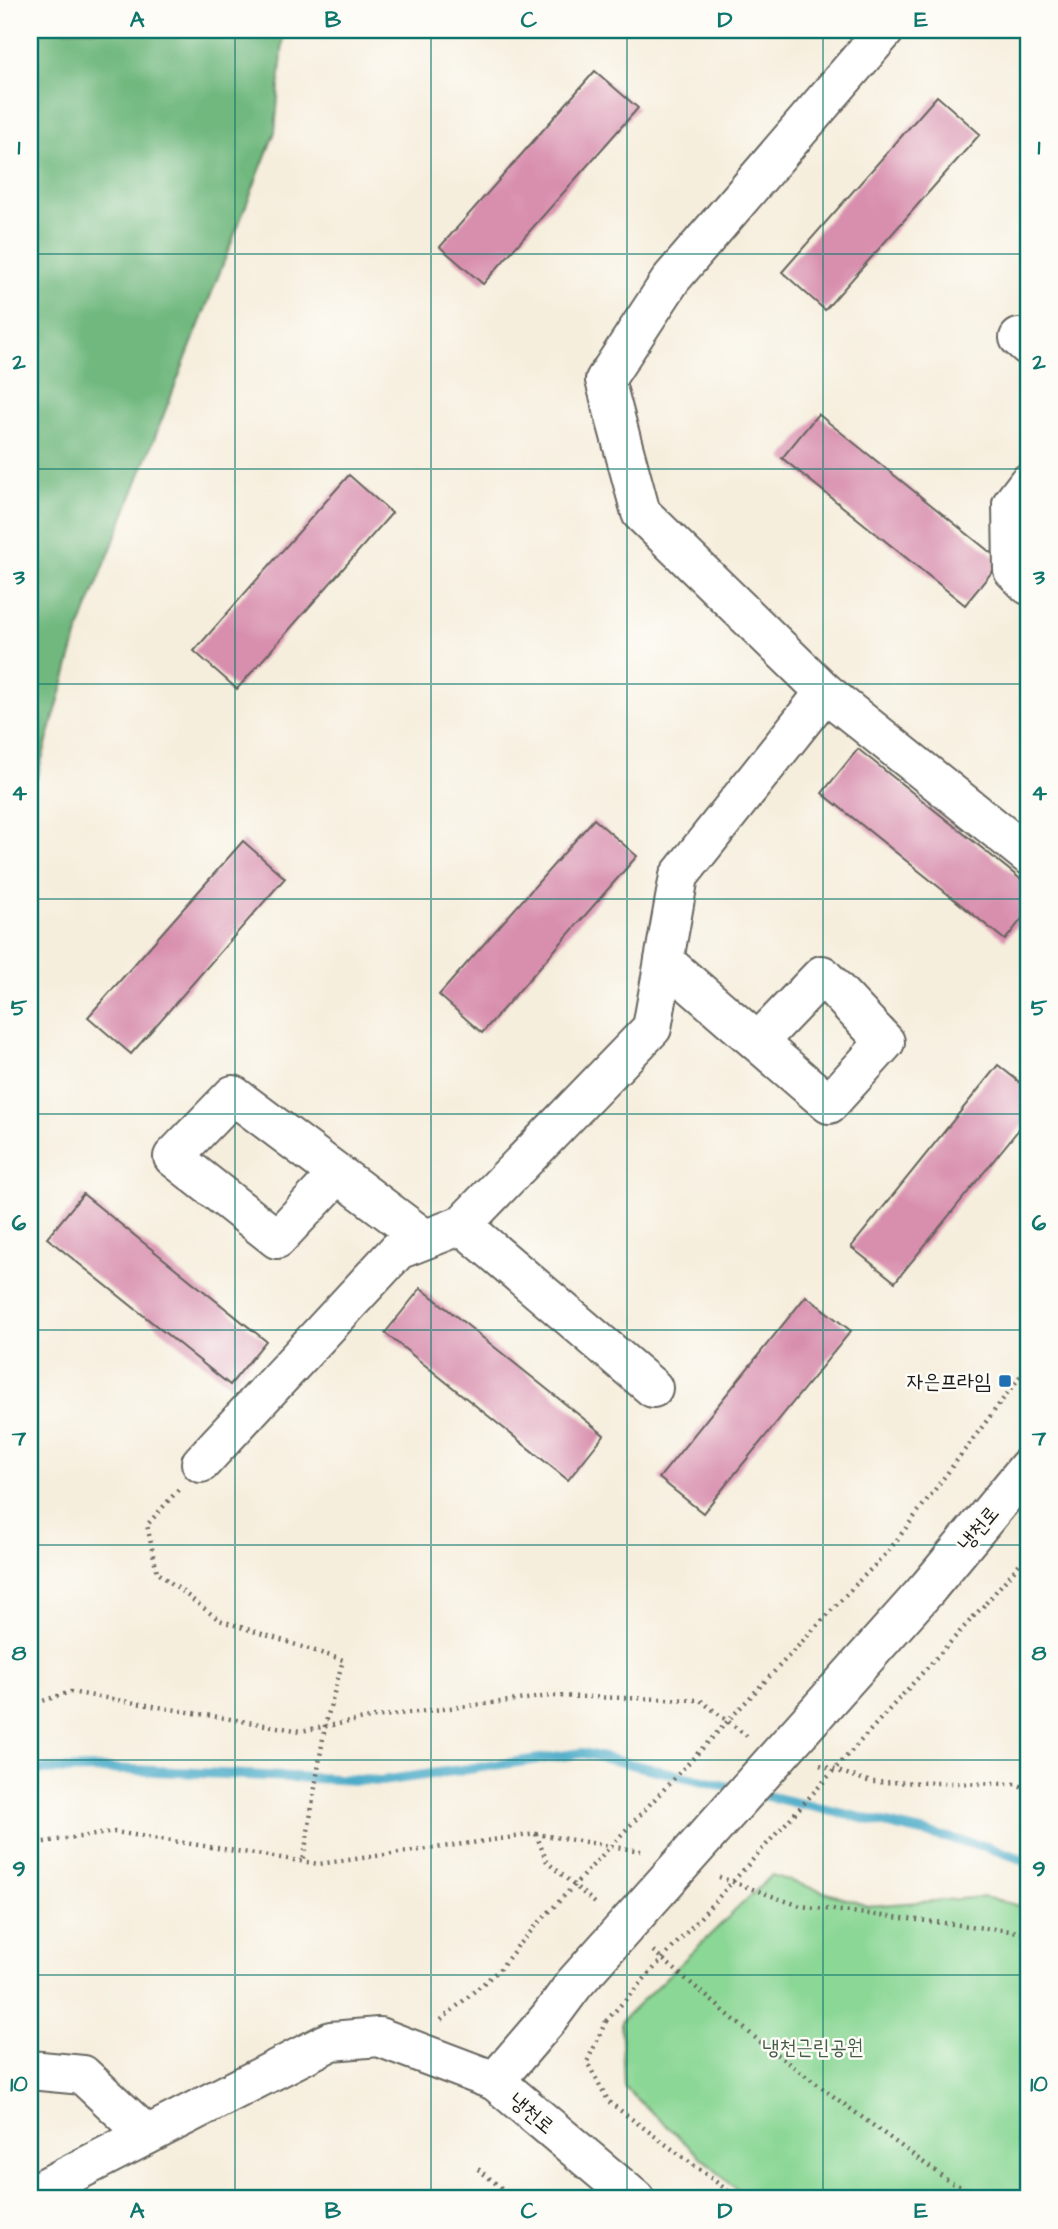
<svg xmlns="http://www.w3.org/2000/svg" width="1058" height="2229" viewBox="0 0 1058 2229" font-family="'Architects Daughter','Poor Story',sans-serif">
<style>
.green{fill:#8bd795;stroke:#547a58;stroke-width:2}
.forest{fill:#70b87e;stroke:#466a4d;stroke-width:2}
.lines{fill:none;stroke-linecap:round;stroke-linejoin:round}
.stream{stroke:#48aac8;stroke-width:10}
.building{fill:#d88ead}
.minor-casing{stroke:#686660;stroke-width:42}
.major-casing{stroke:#686660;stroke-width:42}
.path{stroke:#686660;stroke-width:4.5;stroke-dasharray:2 5;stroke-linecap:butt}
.minor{stroke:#fff;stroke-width:38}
.major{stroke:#fff;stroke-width:38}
.major-bridge-casing{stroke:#686660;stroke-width:42;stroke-linecap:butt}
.path-bridge{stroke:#686660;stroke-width:4.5;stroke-dasharray:2 5;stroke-linecap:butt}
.major-bridge{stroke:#fff;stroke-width:38}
.grid{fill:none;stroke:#0f766e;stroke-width:2;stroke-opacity:0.55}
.poi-dot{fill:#1f6fb2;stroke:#fdfcf7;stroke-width:2.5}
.labels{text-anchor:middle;stroke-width:5;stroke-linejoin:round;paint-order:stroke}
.poi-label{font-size:21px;fill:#1c1c1c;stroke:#fdfcf7;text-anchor:end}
.street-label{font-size:21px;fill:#1c1c1c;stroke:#fdfcf7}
.park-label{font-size:21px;fill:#435d46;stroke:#fdfcf7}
.neatline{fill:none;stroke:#0f766e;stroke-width:2.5}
.grid-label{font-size:23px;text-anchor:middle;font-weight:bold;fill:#0f766e}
</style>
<rect width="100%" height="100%" fill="#fdfcf7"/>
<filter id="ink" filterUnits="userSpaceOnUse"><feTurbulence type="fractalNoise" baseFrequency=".0143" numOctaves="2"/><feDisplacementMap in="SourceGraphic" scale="14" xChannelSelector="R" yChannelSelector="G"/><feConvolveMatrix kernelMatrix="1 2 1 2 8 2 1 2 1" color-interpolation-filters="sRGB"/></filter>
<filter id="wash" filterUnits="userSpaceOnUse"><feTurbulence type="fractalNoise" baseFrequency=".00686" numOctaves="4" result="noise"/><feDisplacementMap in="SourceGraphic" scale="28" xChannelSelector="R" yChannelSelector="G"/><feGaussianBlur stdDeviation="1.57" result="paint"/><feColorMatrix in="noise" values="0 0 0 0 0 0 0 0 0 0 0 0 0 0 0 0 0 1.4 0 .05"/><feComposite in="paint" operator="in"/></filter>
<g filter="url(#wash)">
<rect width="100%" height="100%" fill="#f6eedd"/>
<path class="green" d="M 772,1875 L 868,1906 L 984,1897 L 1028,1908 L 1028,2199 L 747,2199 L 624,2087 L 621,2021 Z"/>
<path class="forest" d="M 30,30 L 284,30 L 275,132 L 79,630 L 30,801 Z"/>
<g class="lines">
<g class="stream">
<path d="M 30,1770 L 108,1769 L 381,1781 L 583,1753 L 738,1789"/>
<path d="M 754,1793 L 987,1847 L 1028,1861"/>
</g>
</g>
<g id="blocks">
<g class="building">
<path d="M 595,71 L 638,108 L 483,284 L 440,247 Z"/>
<path d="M 937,96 L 980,134 L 825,310 L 782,272 Z"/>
<path d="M 818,414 L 1001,561 L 965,605 L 782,458 Z"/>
<path d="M 349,475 L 392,513 L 237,689 L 194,651 Z"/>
<path d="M 858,749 L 1028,885 L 1028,911 L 1005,940 L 822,793 Z"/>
<path d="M 594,819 L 637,856 L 482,1033 L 439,995 Z"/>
<path d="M 243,841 L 285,878 L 131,1054 L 88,1017 Z"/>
<path d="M 998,1065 L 1028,1089 L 1028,1118 L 895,1282 L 851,1247 Z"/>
<path d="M 83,1194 L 266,1341 L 230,1385 L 47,1238 Z"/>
<path d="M 421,1288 L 604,1435 L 568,1480 L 385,1333 Z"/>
<path d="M 806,1296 L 851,1331 L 703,1513 L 659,1478 Z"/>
</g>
</g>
</g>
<g filter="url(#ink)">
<use href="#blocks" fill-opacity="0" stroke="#686660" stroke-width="2"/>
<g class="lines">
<g class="minor-casing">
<g id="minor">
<path d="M 1019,338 L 1028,346"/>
<path d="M 1028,483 L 1012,504 L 1013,570 L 1028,585"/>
<path d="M 825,692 L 641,513 L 605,380 L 672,278 L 885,30"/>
<path d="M 664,961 L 829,1104 L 885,1042 L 822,975 L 758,1042"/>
<path d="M 338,1174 L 277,1239 L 173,1157 L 233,1095 L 425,1239"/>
<path d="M 462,1225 L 653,1388"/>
<path d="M 201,1463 L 398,1250 L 462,1225 L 652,1028 L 679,876 L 825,692 L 1028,855"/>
<path d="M 30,2070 L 83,2075 L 147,2135"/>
<path d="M 30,2195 L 331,2041 L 379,2037 L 495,2081"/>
</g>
</g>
<g class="major-casing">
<g id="major">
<path d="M 928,1588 L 1028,1467"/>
<path d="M 575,1983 L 549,2018 L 495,2081 L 635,2199"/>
</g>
</g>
<g class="path">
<path d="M 178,1490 L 147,1525 L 157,1572 L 219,1620 L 343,1660 L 325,1726 L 303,1862"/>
<path d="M 859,1581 L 887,1553 L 1028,1366"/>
<path d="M 986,1603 L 1028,1554"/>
<path d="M 30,1705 L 70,1692 L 301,1731 L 375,1717 L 551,1696 L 700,1700 L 747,1736"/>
<path d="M 820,1765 L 871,1782 L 1016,1784 L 1028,1789"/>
<path d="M 536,1834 L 547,1862 L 595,1903"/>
<path d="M 30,1844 L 115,1832 L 319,1864 L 536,1834 L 641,1851"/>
<path d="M 719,1877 L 800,1906 L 1028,1933"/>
<path d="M 653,1951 L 765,2046 L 950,2182 L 988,2199"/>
<path d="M 441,2020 L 499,1970 L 520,1943"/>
<path d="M 606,2021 L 587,2062 L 609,2102 L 739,2199"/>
<path d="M 478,2169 L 515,2199"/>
</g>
<use href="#minor" class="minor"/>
<use href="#major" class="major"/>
<g class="major-bridge-casing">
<path id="major-bridge" d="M 575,1983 L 928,1588"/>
</g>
<g class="path-bridge">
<path d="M 520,1943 L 859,1581"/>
<path d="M 606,2021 L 986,1603"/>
</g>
<use href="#major-bridge" class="major-bridge"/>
</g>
</g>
<path class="grid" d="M 235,30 L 235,2199M 431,30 L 431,2199M 627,30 L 627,2199M 823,30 L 823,2199M 30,254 L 1028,254M 30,469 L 1028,469M 30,684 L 1028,684M 30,899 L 1028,899M 30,1114 L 1028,1114M 30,1330 L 1028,1330M 30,1545 L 1028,1545M 30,1760 L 1028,1760M 30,1975 L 1028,1975"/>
<rect class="poi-dot" x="998" y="1374" width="14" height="14" rx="3.5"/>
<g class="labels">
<g class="poi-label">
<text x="991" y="1388">자은프라임</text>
</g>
<g class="street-label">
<text transform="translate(978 1528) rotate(-50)" y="7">냉천로</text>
<text transform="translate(532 2113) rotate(40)" y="7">냉천로</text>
</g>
<g class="park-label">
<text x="813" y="2054">냉천근린공원</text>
</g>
</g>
<rect width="1058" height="2229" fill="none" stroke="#fdfcf7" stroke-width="77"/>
<rect x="38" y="38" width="982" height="2152" class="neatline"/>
<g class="grid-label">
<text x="137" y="27">A</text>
<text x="333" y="27">B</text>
<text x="529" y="27">C</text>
<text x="725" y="27">D</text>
<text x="921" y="27">E</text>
<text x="19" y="154">1</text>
<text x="1039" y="154">1</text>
<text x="19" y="369">2</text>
<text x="1039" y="369">2</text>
<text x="19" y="584">3</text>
<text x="1039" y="584">3</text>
<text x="19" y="800">4</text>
<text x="1039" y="800">4</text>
<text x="19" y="1015">5</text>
<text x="1039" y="1015">5</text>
<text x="19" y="1230">6</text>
<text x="1039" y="1230">6</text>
<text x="19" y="1445">7</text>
<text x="1039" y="1445">7</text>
<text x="19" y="1660">8</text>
<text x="1039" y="1660">8</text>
<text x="19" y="1876">9</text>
<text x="1039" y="1876">9</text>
<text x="19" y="2091">10</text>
<text x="1039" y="2091">10</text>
<text x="137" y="2218">A</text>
<text x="333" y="2218">B</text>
<text x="529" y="2218">C</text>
<text x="725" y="2218">D</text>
<text x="921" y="2218">E</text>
</g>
</svg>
